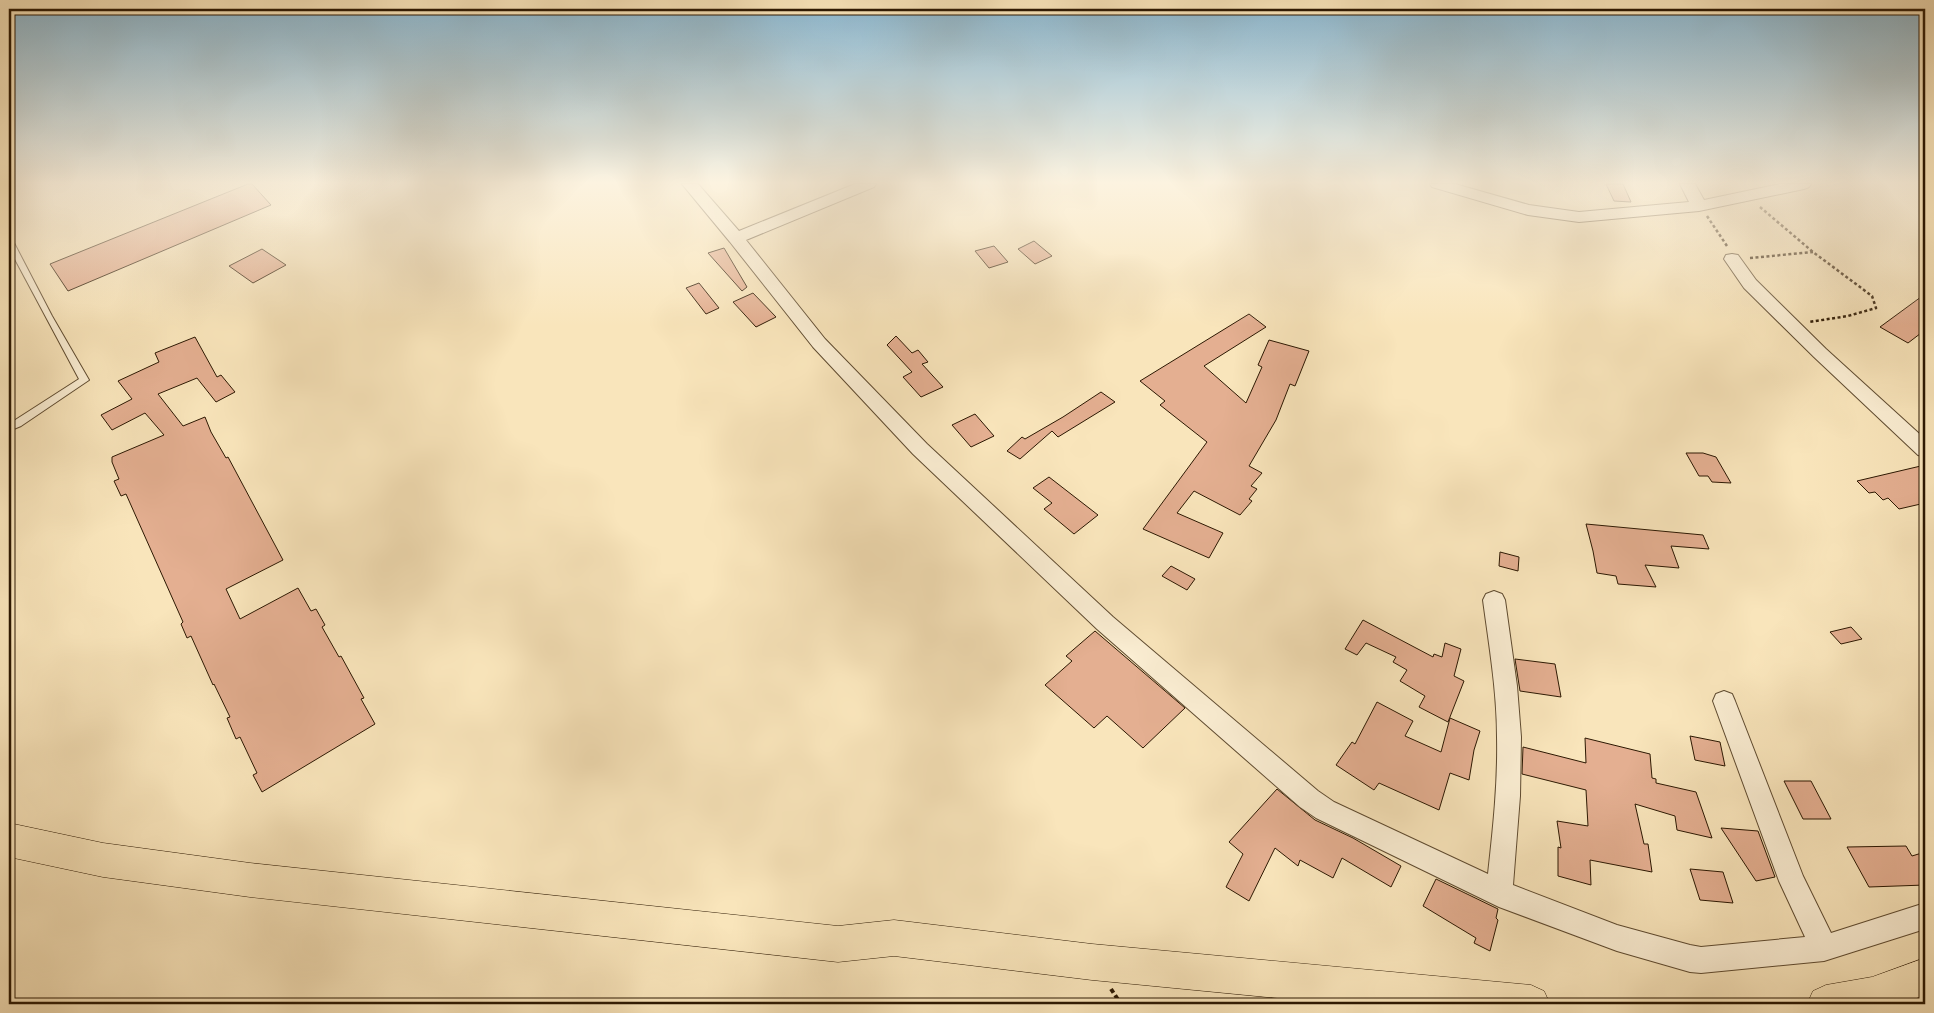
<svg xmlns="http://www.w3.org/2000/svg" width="1934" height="1013" viewBox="0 0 1934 1013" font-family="'EB Garamond',serif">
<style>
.building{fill:#e4af91;stroke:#2c1802}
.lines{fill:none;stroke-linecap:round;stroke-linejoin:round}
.service-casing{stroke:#5f4b30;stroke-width:2}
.minor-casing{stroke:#5f4b30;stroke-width:2}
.trunk-casing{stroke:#2c1802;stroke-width:1}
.path-far1{stroke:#2c1802;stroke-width:2.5;stroke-dasharray:3 2.5;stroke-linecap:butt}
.path{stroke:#2c1802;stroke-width:4;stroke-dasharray:4.5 3;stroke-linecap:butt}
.service{fill:#fbeed3;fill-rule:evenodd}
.minor{fill:#fbeed3;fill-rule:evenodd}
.trunk{fill:#f9e5bb;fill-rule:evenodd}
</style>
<rect width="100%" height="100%" fill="#f9e5bb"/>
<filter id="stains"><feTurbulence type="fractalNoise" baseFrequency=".004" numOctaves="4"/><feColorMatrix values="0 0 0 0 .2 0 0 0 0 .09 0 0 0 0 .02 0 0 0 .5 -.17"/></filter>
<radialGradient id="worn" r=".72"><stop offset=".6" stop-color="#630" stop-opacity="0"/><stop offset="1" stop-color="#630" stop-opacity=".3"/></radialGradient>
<g class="building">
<path d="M 248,184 L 252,184 L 271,205 L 68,291 L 50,264 Z"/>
<path d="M 1606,184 L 1623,184 L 1631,202 L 1614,201 Z"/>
<path d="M 1034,241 L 1052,256 L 1035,264 L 1018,249 Z"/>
<path d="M 994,246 L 1008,262 L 989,268 L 975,251 Z"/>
<path d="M 724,248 L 747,287 L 742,291 L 708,253 Z"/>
<path d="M 262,249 L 286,265 L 253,283 L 229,266 Z"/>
<path d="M 699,283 L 719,308 L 706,314 L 686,288 Z"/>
<path d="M 753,293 L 776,317 L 756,327 L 733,302 Z"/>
<path d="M 1925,294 L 1925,330 L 1908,343 L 1880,327 Z"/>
<path d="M 1249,314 L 1266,327 L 1204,366 L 1246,403 L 1262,367 L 1258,365 L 1269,340 L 1309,351 L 1295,386 L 1290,384 L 1276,420 L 1249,466 L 1262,473 L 1251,486 L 1257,489 L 1249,499 L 1252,501 L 1240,515 L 1194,491 L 1177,513 L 1223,533 L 1209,558 L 1143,529 L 1207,442 L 1160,405 L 1165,401 L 1140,381 Z"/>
<path d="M 896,336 L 912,353 L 918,350 L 928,362 L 922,364 L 943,387 L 921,397 L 903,377 L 912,372 L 887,345 Z"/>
<path d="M 195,337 L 217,377 L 221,375 L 235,392 L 216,402 L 197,378 L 158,394 L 183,426 L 205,417 L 211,432 L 226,458 L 228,457 L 283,560 L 226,589 L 240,619 L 298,588 L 311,611 L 316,609 L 325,625 L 322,627 L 339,657 L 341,656 L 364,698 L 361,699 L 375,724 L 262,792 L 253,775 L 257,773 L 240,737 L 236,739 L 227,718 L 230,717 L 214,684 L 213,685 L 191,636 L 187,638 L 181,624 L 183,622 L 126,494 L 121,496 L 114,481 L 119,479 L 112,462 L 112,457 L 164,435 L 145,413 L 112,430 L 101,415 L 132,399 L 118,381 L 159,362 L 155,353 Z"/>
<path d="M 1101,392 L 1115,402 L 1058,437 L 1052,431 L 1020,459 L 1007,451 L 1022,437 L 1025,439 L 1063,417 Z"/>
<path d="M 975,414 L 994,436 L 971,447 L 952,425 Z"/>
<path d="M 1686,453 L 1703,453 L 1716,457 L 1731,483 L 1712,482 L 1708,476 L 1699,476 Z"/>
<path d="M 1925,465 L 1925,503 L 1899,509 L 1888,498 L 1883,500 L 1875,492 L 1869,493 L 1857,481 Z"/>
<path d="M 1049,477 L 1098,515 L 1074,534 L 1044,509 L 1052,503 L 1033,488 Z"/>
<path d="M 1586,524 L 1703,535 L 1709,549 L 1671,546 L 1679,568 L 1645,565 L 1656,587 L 1618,584 L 1616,576 L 1597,573 L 1593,551 Z"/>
<path d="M 1500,552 L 1519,557 L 1518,571 L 1499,566 Z"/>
<path d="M 1171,566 L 1195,579 L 1187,590 L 1162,576 Z"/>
<path d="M 1363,620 L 1433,657 L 1434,654 L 1442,657 L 1445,643 L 1461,649 L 1454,676 L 1464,681 L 1448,722 L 1419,707 L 1425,696 L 1400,681 L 1407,670 L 1393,662 L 1396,657 L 1366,643 L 1357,655 L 1345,649 Z"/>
<path d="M 1851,627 L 1862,639 L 1841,644 L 1830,632 Z"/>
<path d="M 1095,631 L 1185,708 L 1143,748 L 1107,716 L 1094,728 L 1045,685 L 1072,661 L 1066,656 Z"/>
<path d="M 1515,659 L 1555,664 L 1561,697 L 1520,691 Z"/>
<path d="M 1377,702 L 1413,721 L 1405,736 L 1441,752 L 1450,718 L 1480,731 L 1474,750 L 1469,780 L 1450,773 L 1439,810 L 1379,783 L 1374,790 L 1336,765 L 1352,742 L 1355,744 Z"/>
<path d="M 1690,736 L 1720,742 L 1725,766 L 1695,760 Z"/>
<path d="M 1585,738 L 1650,754 L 1652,778 L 1656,779 L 1656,783 L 1696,792 L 1712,838 L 1677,830 L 1675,816 L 1635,804 L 1644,844 L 1648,844 L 1652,872 L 1590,860 L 1591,885 L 1558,876 L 1558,847 L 1561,848 L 1557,821 L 1588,826 L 1586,790 L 1522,774 L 1523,747 L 1586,763 Z"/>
<path d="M 1784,781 L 1811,781 L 1831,819 L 1803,819 Z"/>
<path d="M 1277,789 L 1315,820 L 1353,838 L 1401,866 L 1391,887 L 1342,858 L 1333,878 L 1300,860 L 1298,866 L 1275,848 L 1249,901 L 1226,887 L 1243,854 L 1229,842 Z"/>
<path d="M 1721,828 L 1758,831 L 1775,877 L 1756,881 Z"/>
<path d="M 1906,846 L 1912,856 L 1925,852 L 1925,885 L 1869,887 L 1847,847 Z"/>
<path d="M 1690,869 L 1723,872 L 1733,903 L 1700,900 Z"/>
<path d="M 1436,879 L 1498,909 L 1496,918 L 1498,920 L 1490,951 L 1474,943 L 1476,938 L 1423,906 Z"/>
</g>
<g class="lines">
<g class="service-casing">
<path id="service" d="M 9,239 L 13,241 L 52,316 L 89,380 L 21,426 L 9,431 L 9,424 L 79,379 L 9,248 Z"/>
</g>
<g class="minor-casing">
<g id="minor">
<path d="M 682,184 L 698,184 L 739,231 L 855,184 L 876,184 L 874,187 L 746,240 L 825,339 L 927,444 L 1113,617 L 1318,791 L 1334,802 L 1488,874 C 1493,829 1498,783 1497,737 C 1497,691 1489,645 1483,600 L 1486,594 L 1494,591 L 1502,594 L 1505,600 L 1517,686 L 1521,737 L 1520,796 L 1513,885 L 1617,925 L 1690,945 L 1701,947 L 1805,937 L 1779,881 L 1713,701 L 1716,694 L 1724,691 L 1732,694 L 1735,701 L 1803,876 L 1831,933 L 1925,903 L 1925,929 L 1824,961 L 1701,973 L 1690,972 L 1617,951 L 1499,907 L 1316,818 L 1300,807 L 1097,629 L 913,454 L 813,347 L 730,242 Z"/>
<path d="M 1430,184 L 1455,184 L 1529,205 L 1579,212 L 1689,202 L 1680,184 L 1695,184 L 1704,200 L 1780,184 L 1811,184 L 1809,187 L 1804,189 L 1699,211 L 1579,222 L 1528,215 L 1432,187 Z"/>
<path d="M 1732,254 L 1738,255 L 1756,280 L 1826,349 L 1925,439 L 1925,457 L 1918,455 L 1814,357 L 1744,288 L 1724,259 L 1726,255 Z"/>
</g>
</g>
<g class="trunk-casing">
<g id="trunk">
<path d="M 9,823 L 103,843 L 250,863 L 838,926 L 894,920 L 1092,944 L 1531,985 L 1544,991 L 1550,1004 L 1338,1004 L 1092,980 L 894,956 L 838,962 L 250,897 L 103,877 L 9,857 Z"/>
<path d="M 1925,958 L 1925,995 L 1900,1004 L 1807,1004 L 1813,991 L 1826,985 L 1872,977 Z"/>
</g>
</g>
<g class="path-far1">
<path d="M 1760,207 L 1813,252 L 1872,296 L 1876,308 L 1848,316 L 1809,322"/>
<path d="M 1707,216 L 1727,246"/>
<path d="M 1750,258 L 1813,252"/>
</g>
<path class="path" d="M 1111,989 L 1121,1004"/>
<use href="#service" class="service"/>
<use href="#minor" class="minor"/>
<use href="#trunk" class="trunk"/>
</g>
<linearGradient id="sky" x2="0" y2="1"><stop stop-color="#8ab8d2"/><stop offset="0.56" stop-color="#fcf3e0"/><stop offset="1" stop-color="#fcf3e0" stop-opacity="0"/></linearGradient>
<rect width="1934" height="326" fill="url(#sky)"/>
<rect width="1934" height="1013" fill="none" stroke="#f9e5bb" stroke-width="30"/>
<rect x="10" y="10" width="1914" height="993" fill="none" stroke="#2c1802" stroke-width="2.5"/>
<rect x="15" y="15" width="1904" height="983" fill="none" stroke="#2c1802"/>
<rect width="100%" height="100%" filter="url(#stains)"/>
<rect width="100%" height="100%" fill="url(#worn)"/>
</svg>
